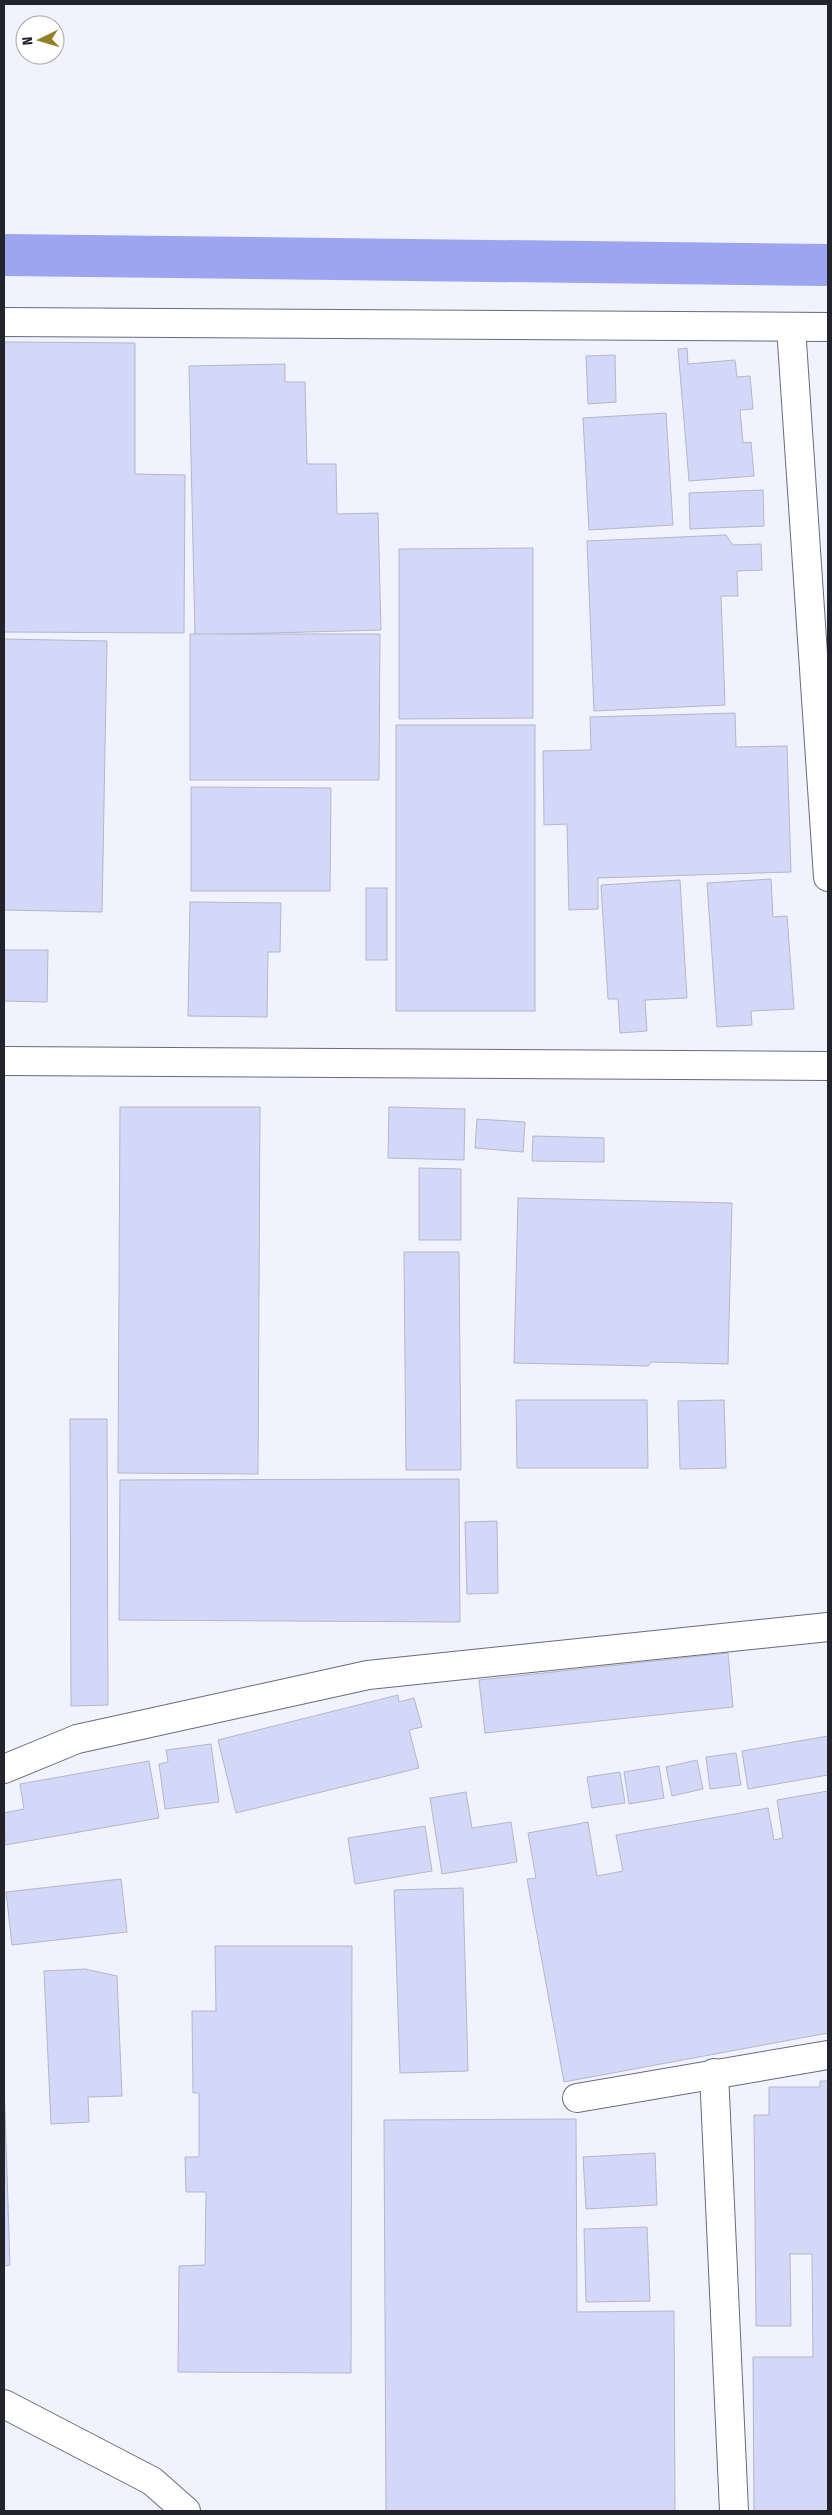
<svg xmlns="http://www.w3.org/2000/svg" width="832" height="2515" viewBox="0 0 832 2515" font-family="'Fira Sans Condensed',sans-serif">
<style>
.lines{fill:none;stroke-linecap:round;stroke-linejoin:round}
.canal{stroke:#9ca5f0;stroke-width:42}
.building{fill:#d3d8f8;stroke:#b4b7c8}
.minor-casing{stroke:#696b7b;stroke-width:30}
.tertiary-casing{stroke:#696b7b;stroke-width:30}
.minor{stroke:#fff;stroke-width:28}
.tertiary{stroke:#fff;stroke-width:28}
</style>
<rect width="100%" height="100%" fill="#f0f2fd"/>
<g class="lines">
<path class="canal" d="M 4,255 L 828,265"/>
</g>
<g class="building">
<path d="M 4,342 L 135,343 L 135,474 L 185,475 L 184,633 L 4,632 Z"/>
<path d="M 687,348 L 688,364 L 735,360 L 737,377 L 750,376 L 753,409 L 740,410 L 743,443 L 751,442 L 754,476 L 689,481 L 678,349 Z"/>
<path d="M 615,355 L 616,402 L 588,404 L 586,356 Z"/>
<path d="M 285,364 L 285,382 L 305,382 L 307,464 L 336,464 L 337,514 L 378,513 L 381,630 L 195,635 L 189,366 Z"/>
<path d="M 666,413 L 673,525 L 589,530 L 583,418 Z"/>
<path d="M 763,490 L 764,526 L 690,529 L 689,493 Z"/>
<path d="M 726,535 L 733,545 L 761,544 L 762,570 L 737,571 L 738,596 L 721,596 L 725,705 L 594,711 L 587,541 Z"/>
<path d="M 533,548 L 533,718 L 399,719 L 399,549 Z"/>
<path d="M 190,634 L 380,634 L 379,780 L 190,780 Z"/>
<path d="M 4,639 L 107,641 L 102,912 L 4,910 Z"/>
<path d="M 735,713 L 736,747 L 787,746 L 791,872 L 598,878 L 598,909 L 569,910 L 567,824 L 544,825 L 543,751 L 591,750 L 590,717 Z"/>
<rect x="396" y="725" width="139" height="286"/>
<path d="M 191,787 L 331,788 L 330,891 L 191,891 Z"/>
<path d="M 771,879 L 773,917 L 787,916 L 794,1009 L 751,1011 L 752,1025 L 717,1027 L 707,883 Z"/>
<path d="M 680,880 L 687,998 L 645,1000 L 647,1031 L 620,1033 L 618,999 L 608,999 L 601,885 Z"/>
<rect x="366" y="888" width="21" height="72"/>
<path d="M 190,902 L 281,903 L 280,952 L 268,952 L 267,1017 L 188,1016 Z"/>
<path d="M 4,950 L 48,950 L 47,1002 L 4,1001 Z"/>
<path d="M 120,1107 L 260,1107 L 258,1474 L 118,1473 Z"/>
<path d="M 389,1107 L 465,1109 L 464,1160 L 388,1158 Z"/>
<path d="M 477,1119 L 525,1122 L 523,1152 L 475,1148 Z"/>
<path d="M 533,1136 L 604,1138 L 604,1162 L 532,1161 Z"/>
<path d="M 419,1168 L 461,1169 L 461,1240 L 419,1240 Z"/>
<path d="M 518,1198 L 732,1203 L 728,1364 L 652,1362 L 648,1366 L 514,1363 Z"/>
<path d="M 404,1252 L 459,1252 L 461,1470 L 406,1470 Z"/>
<path d="M 516,1400 L 647,1400 L 648,1468 L 517,1468 Z"/>
<path d="M 724,1400 L 726,1468 L 680,1469 L 678,1401 Z"/>
<path d="M 70,1419 L 107,1419 L 108,1705 L 71,1706 Z"/>
<path d="M 459,1479 L 460,1622 L 119,1620 L 120,1480 Z"/>
<path d="M 497,1521 L 498,1593 L 467,1594 L 465,1522 Z"/>
<path d="M 728,1653 L 733,1707 L 485,1733 L 479,1680 Z"/>
<path d="M 398,1695 L 399,1702 L 414,1698 L 422,1727 L 409,1730 L 419,1768 L 236,1813 L 218,1740 Z"/>
<path d="M 828,1736 L 828,1775 L 748,1789 L 742,1751 Z"/>
<path d="M 211,1744 L 219,1802 L 165,1809 L 159,1764 L 168,1762 L 166,1750 Z"/>
<path d="M 736,1753 L 741,1785 L 710,1789 L 706,1757 Z"/>
<path d="M 697,1760 L 703,1789 L 672,1796 L 666,1767 Z"/>
<path d="M 149,1761 L 159,1818 L 5,1845 L 4,1813 L 24,1809 L 20,1784 Z"/>
<path d="M 659,1766 L 664,1798 L 629,1804 L 624,1772 Z"/>
<path d="M 620,1772 L 625,1803 L 592,1808 L 587,1777 Z"/>
<path d="M 828,1791 L 828,2033 L 564,2082 L 527,1879 L 536,1878 L 528,1833 L 588,1822 L 597,1876 L 623,1871 L 616,1835 L 768,1808 L 774,1840 L 783,1838 L 777,1800 Z"/>
<path d="M 466,1792 L 472,1828 L 511,1822 L 517,1862 L 442,1874 L 430,1798 Z"/>
<path d="M 425,1826 L 432,1871 L 355,1884 L 348,1838 Z"/>
<path d="M 121,1879 L 127,1932 L 12,1945 L 6,1892 Z"/>
<path d="M 463,1888 L 468,2071 L 400,2073 L 394,1890 Z"/>
<path d="M 215,1946 L 352,1946 L 351,2373 L 178,2372 L 179,2266 L 205,2265 L 206,2192 L 186,2192 L 185,2157 L 199,2157 L 199,2093 L 193,2093 L 192,2011 L 216,2011 Z"/>
<path d="M 85,1969 L 117,1976 L 122,2096 L 88,2097 L 89,2122 L 51,2124 L 44,1971 Z"/>
<path d="M 820,2081 L 828,2081 L 828,2511 L 754,2511 L 753,2357 L 813,2357 L 812,2254 L 790,2254 L 791,2326 L 756,2326 L 754,2115 L 769,2115 L 769,2087 L 820,2087 Z"/>
<path d="M 4,2082 L 10,2265 L 4,2266 Z"/>
<path d="M 576,2119 L 577,2312 L 674,2311 L 675,2511 L 386,2511 L 384,2120 Z"/>
<path d="M 655,2153 L 657,2205 L 586,2209 L 583,2157 Z"/>
<path d="M 647,2227 L 650,2301 L 586,2302 L 584,2229 Z"/>
</g>
<g class="lines">
<g class="minor-casing">
<g id="minor">
<path d="M 791,327 L 828,877"/>
<path d="M 4,1061 L 828,1066"/>
<path d="M 714,2073 L 734,2511"/>
<path d="M 577,2098 L 828,2055"/>
<path d="M 4,2404 L 152,2481 L 186,2511"/>
</g>
</g>
<g class="tertiary-casing">
<g id="tertiary">
<path d="M 4,322 L 828,327"/>
<path d="M 4,1769 L 77,1739 L 368,1675 L 828,1627"/>
</g>
</g>
<use href="#minor" class="minor"/>
<use href="#tertiary" class="tertiary"/>
</g>
<rect width="832" height="2515" fill="none" stroke="#23242b" stroke-width="10"/>
<g transform="translate(40 40) rotate(265)"><circle r="24" fill="#ffffff" stroke="#a7a7aa"/>
<path d="M0-4L9 19L0 12L-9 19Z" fill="#918027"/>
<text y="-8" font-size="14" font-weight="bold" text-anchor="middle" fill="#23242b">N</text>
</g>
</svg>
